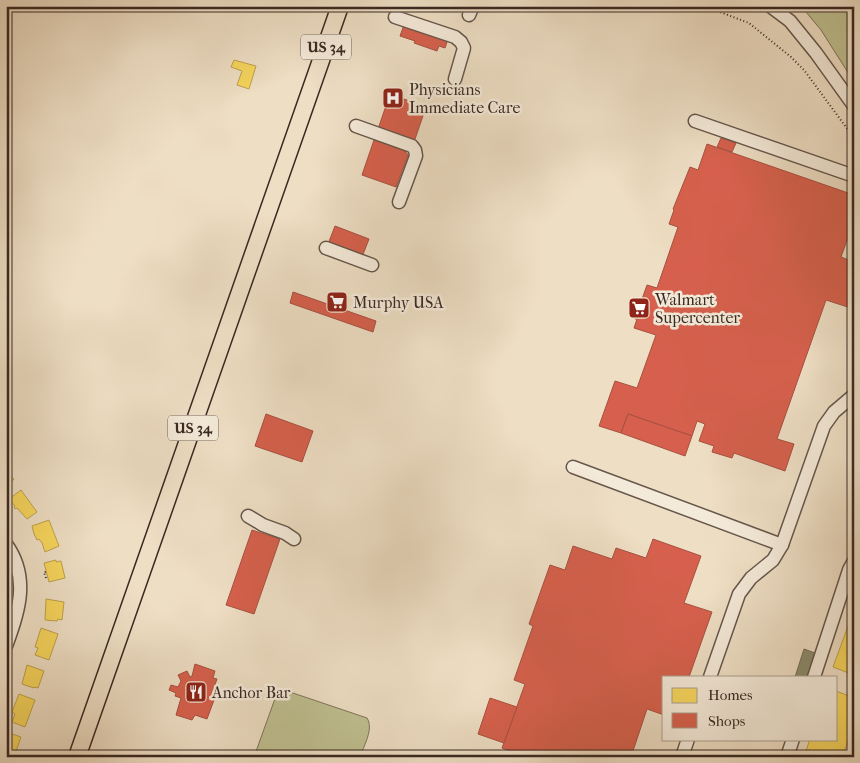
<svg xmlns="http://www.w3.org/2000/svg" width="860" height="763" viewBox="0 0 860 763" font-family="'IM FELL French Canon',serif">
<style>
.green{fill:#bfbf90;stroke:#7c745a}
.homes{fill:#f6d55c;stroke:#bda14b}
.shops{fill:#d6604d;stroke:#a75040}
.industry{fill:#8c8c6e;stroke:#736e58}
.lines{fill:none;stroke-linecap:round;stroke-linejoin:round}
.minor-casing{stroke:#66564b;stroke-width:15}
.major-casing{stroke:#392923;stroke-width:19}
.path{stroke:#392923;stroke-width:2;stroke-dasharray:1 2.5;stroke-linecap:butt}
.minor{stroke:#f4ead9;stroke-width:12}
.major{stroke:#eedec4;stroke-width:16}
.labels{text-anchor:middle;stroke-width:5;stroke-linejoin:round;paint-order:stroke}
.shield{fill:#f4ead9;stroke:#71635a;stroke-width:1}
.shield-label{font-size:15px;font-weight:bold;fill:#392923}
.poi-label{font-size:16px;fill:#392923;stroke:#f4ead9;text-anchor:start}
</style>
<rect width="100%" height="100%" fill="#eedec4"/>
<filter id="stains"><feTurbulence type="fractalNoise" baseFrequency=".004" numOctaves="4"/><feColorMatrix values="0 0 0 0 .2 0 0 0 0 .09 0 0 0 0 .02 0 0 0 .5 -.17"/></filter>
<radialGradient id="worn" r=".72"><stop offset=".6" stop-color="#630" stop-opacity="0"/><stop offset="1" stop-color="#630" stop-opacity=".3"/></radialGradient>
<g class="green">
<path d="M 801,6 L 854,6 L 854,82 L 821,30 Z"/>
<path d="M 281,689 L 367,718 C 374,729 364,745 360,757 L 254,757 L 277,693 Z"/>
</g>
<g class="homes">
<path d="M 234,60 L 256,66 L 249,89 L 237,85 L 242,71 L 231,67 Z"/>
<path d="M 6,473 L 14,479 L 6,489 Z"/>
<path d="M 21,490 L 37,512 L 27,519 L 17,508 L 15,509 L 14,507 L 15,506 L 9,499 Z"/>
<path d="M 49,520 L 59,546 L 45,552 L 42,543 L 39,539 L 37,540 L 34,534 L 32,526 Z"/>
<path d="M 56,560 L 56,562 L 61,561 L 65,578 L 49,582 L 44,563 Z"/>
<path d="M 46,599 L 64,602 L 62,620 L 58,619 L 57,621 L 45,620 Z"/>
<path d="M 854,610 L 854,675 L 833,667 Z"/>
<path d="M 41,628 L 58,634 L 49,660 L 35,655 L 38,648 L 35,647 Z"/>
<path d="M 27,665 L 44,671 L 38,688 L 34,687 L 34,688 L 22,684 Z"/>
<path d="M 836,691 L 854,698 L 854,726 L 842,757 L 804,757 L 810,739 L 836,739 Z"/>
<path d="M 19,694 L 35,700 L 25,727 L 12,722 L 15,714 L 12,712 Z"/>
<path d="M 6,732 L 21,737 L 15,754 L 6,753 Z"/>
</g>
<g class="shops">
<path d="M 404,25 L 448,39 L 445,48 L 439,46 L 437,51 L 414,43 L 415,41 L 400,36 Z"/>
<path d="M 390,94 L 426,107 L 413,145 L 377,132 Z"/>
<path d="M 721,138 L 736,143 L 732,152 L 717,147 Z"/>
<path d="M 374,140 L 405,151 L 408,155 L 396,187 L 362,175 Z"/>
<path d="M 707,144 L 854,195 L 854,221 L 841,257 L 854,262 L 854,309 L 826,300 L 777,439 L 794,444 L 785,471 L 734,453 L 732,458 L 712,452 L 714,446 L 699,441 L 705,424 L 697,421 L 692,436 L 628,414 L 621,433 L 599,426 L 615,381 L 637,388 L 656,335 L 634,328 L 637,319 L 635,319 L 647,285 L 657,288 L 678,227 L 669,224 L 674,210 L 673,209 L 690,167 L 698,170 Z"/>
<path d="M 335,226 L 369,239 L 362,257 L 328,244 Z"/>
<path d="M 293,292 L 376,321 L 373,332 L 290,303 Z"/>
<path d="M 339,294 L 343,296 L 338,308 L 332,305 L 335,298 L 338,299 Z"/>
<path d="M 266,414 L 313,431 L 302,462 L 255,446 Z"/>
<path d="M 628,414 L 692,436 L 685,456 L 621,433 Z"/>
<path d="M 252,530 L 280,539 L 254,614 L 226,605 Z"/>
<path d="M 653,539 L 701,556 L 684,603 L 712,612 L 689,677 L 664,677 L 664,715 L 647,709 L 631,757 L 526,757 L 502,748 L 525,684 L 514,680 L 533,626 L 529,624 L 550,565 L 565,570 L 573,546 L 612,559 L 616,548 L 646,558 Z"/>
<path d="M 195,664 L 215,671 L 213,678 L 217,679 L 213,690 L 217,692 L 207,719 L 195,715 L 192,720 L 176,715 L 181,698 L 175,696 L 176,693 L 169,690 L 171,685 L 178,687 L 181,681 L 178,675 L 187,671 L 190,677 L 192,676 Z"/>
<path d="M 490,698 L 517,707 L 504,743 L 478,734 Z"/>
</g>
<path class="industry" d="M 804,649 L 815,653 L 807,677 L 795,677 Z"/>
<g class="lines">
<g class="minor-casing">
<g id="minor">
<path d="M 770,6 L 790,21 L 816,53 L 854,106"/>
<path d="M 469,15 L 473,6"/>
<path d="M 395,17 L 455,37 L 461,42 L 464,48 L 455,79"/>
<path d="M 695,121 L 854,176"/>
<path d="M 356,126 L 412,146 L 415,150 L 416,156 L 399,202"/>
<path d="M 326,248 L 372,265"/>
<path d="M 573,467 L 782,545"/>
<path d="M 248,516 L 263,525 L 285,533 L 294,539"/>
<path d="M 6,544 C 30,577 19,612 6,646"/>
<path d="M 710,677 L 739,594 L 751,578 L 773,560 L 782,545 L 824,426 L 834,412 L 854,395"/>
<path d="M 814,677 L 849,570 L 854,561"/>
<path d="M 682,757 L 688,739"/>
<path d="M 787,757 L 793,739"/>
</g>
</g>
<g class="major-casing">
<path id="major" d="M 77,757 L 340,6"/>
</g>
<g class="path">
<path d="M 704,6 L 749,23 L 791,57 L 804,70 L 854,138"/>
<path d="M 46,578 L 44,572 L 47,572"/>
</g>
<use href="#minor" class="minor"/>
<use href="#major" class="major"/>
</g>
<defs>
<g id="hospital-square" transform="scale(1.125)"><rect x="-9" y="-9" width="18" height="18" rx="4" fill="#8f2418" stroke="#f4ead9"/><path d="M-5-5h3v3.5h4V-5h3V5h-3V1.5h-4V5h-3Z" fill="#fff"/></g>
<g id="supermarket-square" transform="scale(1.125)"><rect x="-9" y="-9" width="18" height="18" rx="4" fill="#8f2418" stroke="#f4ead9"/><path d="M-6-5.5h2.5l.6 2H6L4.5 2H-2.5L-4.4-4H-6ZM-1.5 3.2a1.3 1.3 0 1 0 .1 0ZM3 3.2a1.3 1.3 0 1 0 .1 0Z" fill="#fff"/></g>
<g id="restaurant-square" transform="scale(1.125)"><rect x="-9" y="-9" width="18" height="18" rx="4" fill="#8f2418" stroke="#f4ead9"/><path d="M-5-6h1v4h1v-4h1v4h1v-4h1v5L-1.5 .5V6h-2V.5L-5-1ZM5-6V6H3V1.5H1.5Q1.5-4 5-6Z" fill="#fff"/></g>
</defs>
<g fill-rule="evenodd">
<use href="#hospital-square" x="393" y="98"/>
<use href="#supermarket-square" x="337" y="302"/>
<use href="#supermarket-square" x="639" y="308"/>
<use href="#restaurant-square" x="196" y="692"/>
</g>
<g class="labels">
<g class="shield">
<rect x="301" y="34.5" width="50" height="25" rx="4"/>
<rect x="168" y="415.5" width="50" height="25" rx="4"/>
</g>
<g class="shield-label">
<text x="326" y="52">US 34</text>
<text x="193" y="433">US 34</text>
</g>
<g class="poi-label">
<text x="409" y="95">Physicians<tspan x="409" dy="18">Immediate Care</tspan></text>
<text x="655" y="305">Walmart<tspan x="655" dy="18">Supercenter</tspan></text>
<text x="353" y="308">Murphy USA</text>
<text x="212" y="698">Anchor Bar</text>
</g>
</g>
<rect width="860" height="763" fill="none" stroke="#eedec4" stroke-width="25"/>
<rect x="8" y="8" width="845" height="748" fill="none" stroke="#392923" stroke-width="2.5"/>
<rect x="12" y="12" width="835" height="738" fill="none" stroke="#392923"/>
<rect x="662" y="676" width="175" height="65" fill="#f4ead9" stroke="#a99d90"/>
<rect x="672" y="688" width="25" height="15" fill="#f6d55c" stroke="#a99d90"/>
<text x="708" y="700" font-size="15" fill="#392923">Homes</text>
<rect x="672" y="713" width="25" height="15" fill="#d6604d" stroke="#a99d90"/>
<text x="708" y="726" font-size="15" fill="#392923">Shops</text>
<rect width="100%" height="100%" filter="url(#stains)"/>
<rect width="100%" height="100%" fill="url(#worn)"/>
</svg>
